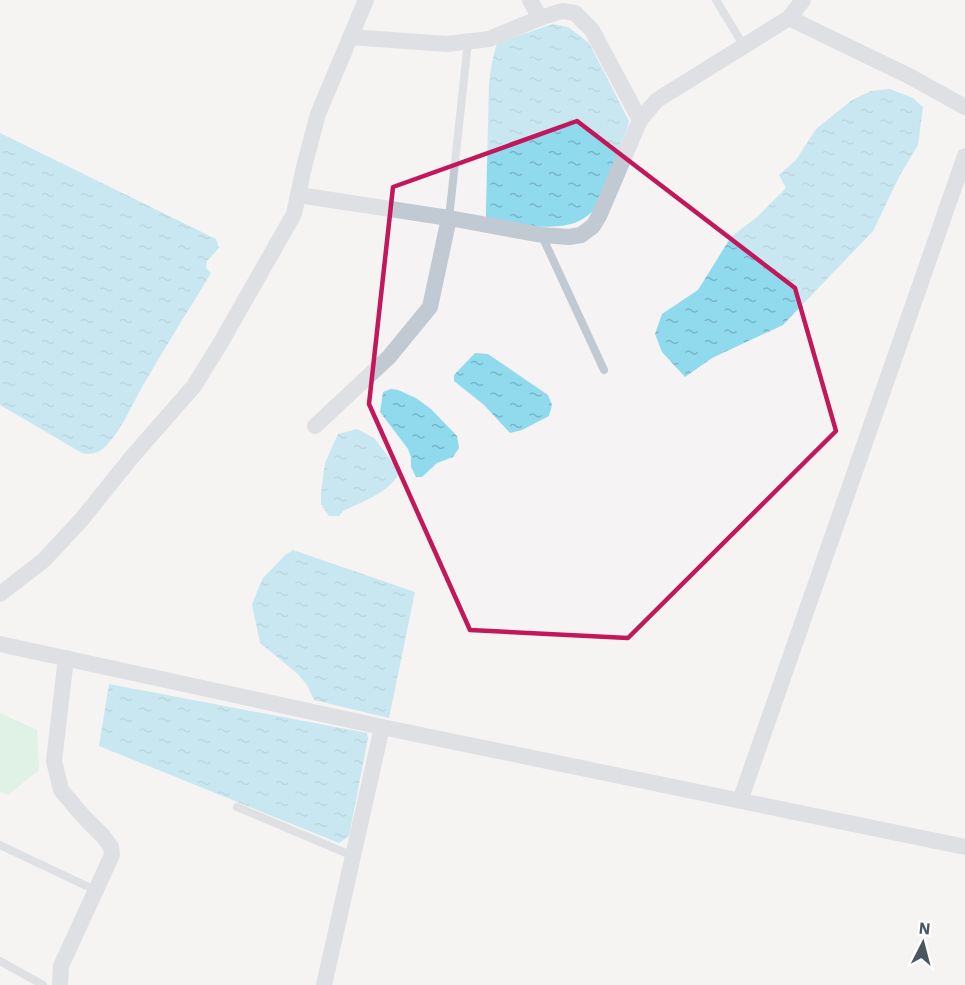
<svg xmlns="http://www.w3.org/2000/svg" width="965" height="985" viewBox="0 0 965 985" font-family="'IBM Plex Sans',sans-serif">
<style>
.green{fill:#c3f1d5}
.water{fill:url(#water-ripples)}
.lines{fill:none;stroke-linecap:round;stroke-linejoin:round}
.service{stroke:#c1cad2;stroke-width:8}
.minor{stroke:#c1cad2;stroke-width:16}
.marked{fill:none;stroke:#c2185b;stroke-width:4.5;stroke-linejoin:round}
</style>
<defs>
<pattern id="water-ripples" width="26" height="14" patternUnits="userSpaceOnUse" patternTransform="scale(1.5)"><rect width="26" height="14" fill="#90daee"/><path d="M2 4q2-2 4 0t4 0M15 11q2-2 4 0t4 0" fill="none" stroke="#78b4c4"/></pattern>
</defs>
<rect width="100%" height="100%" fill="#f5f3f3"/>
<path class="green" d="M 0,713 L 37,730 L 39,770 L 8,795 L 0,792 Z"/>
<g class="water">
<path d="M 553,24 L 568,27 L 589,43 L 629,121 L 627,129 L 595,209 C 590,214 585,218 579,221 C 555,232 519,224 494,221 L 486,217 L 486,208 L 489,83 L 492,62 L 497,43 Z"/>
<path d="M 890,89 L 913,98 L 923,107 L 918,145 L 900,175 L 873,231 L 783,325 L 712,358 L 685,377 L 662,352 L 655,334 L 662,314 L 698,290 L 731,237 L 757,217 L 786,188 L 779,175 L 796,160 L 816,129 L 852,100 L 871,91 Z"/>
<path d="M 0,133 L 216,239 L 219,248 L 207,261 L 206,268 L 211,273 C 190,308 168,342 148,377 C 134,399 125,425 107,445 C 100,452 92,456 82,453 L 0,405 Z"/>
<path d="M 475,353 L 488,354 L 548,395 L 552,405 L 549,416 L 522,430 L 510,433 L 484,405 L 454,381 L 454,375 Z"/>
<path d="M 391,389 L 398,390 L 416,398 L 431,409 L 457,436 L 459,448 L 453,457 L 437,463 L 422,477 L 416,477 L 411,467 L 411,457 L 408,449 L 380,412 L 383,392 Z"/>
<path d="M 357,429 L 374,438 L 400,472 C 389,493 363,501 343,511 L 339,516 L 329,516 L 321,504 L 321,493 L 325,463 L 338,434 Z"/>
<path d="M 293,550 L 415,592 L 389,718 L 314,700 L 307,685 L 298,674 L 260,643 L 252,604 L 263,578 L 285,555 Z"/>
<path d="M 109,684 L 367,733 L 368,738 L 349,836 L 339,843 L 99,746 Z"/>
</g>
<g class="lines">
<g class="service">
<path d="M 716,0 L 744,46"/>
<path d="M 449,218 L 468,42"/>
<path d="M 542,236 L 604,370"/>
<path d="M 237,807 L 353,856"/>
<path d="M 0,845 L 95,890"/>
<path d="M 0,961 L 43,985"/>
</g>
<g class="minor">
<path d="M 530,0 L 540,18"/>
<path d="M 789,18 L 911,77 L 965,107"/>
<path d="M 350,37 L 447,44 L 489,39 L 540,18 L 562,11 L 575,13 L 592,30 L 640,120"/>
<path d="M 299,195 L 449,218 L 542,235 L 569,237 L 581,235 L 593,226 L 599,216 L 640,120 L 657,100 L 789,18 L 803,0"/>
<path d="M 315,426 L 389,357 L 430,307 L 449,218"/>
<path d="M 0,594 L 44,560 L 82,519 L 131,458 L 194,386 L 220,344 L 294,214 L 304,167 L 318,114 L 366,0"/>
<path d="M 0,644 L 382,727 L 965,847"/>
<path d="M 740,801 L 965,156"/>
<path d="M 60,985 L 61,966 L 112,855 L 111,847 L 103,836 L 83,816 L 61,790 L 54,761 L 66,658"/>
<path d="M 324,985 L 382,727"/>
</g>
</g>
<path d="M0 0H965V985H0ZM 577,121 L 795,288 L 836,431 L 628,638 L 470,630 L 369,404 L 393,187 Z" fill="#f5f3f3" fill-opacity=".55" fill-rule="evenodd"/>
<path class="marked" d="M 577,121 L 795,288 L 836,431 L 628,638 L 470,630 L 369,404 L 393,187 Z"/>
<g transform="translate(923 943) rotate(6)" stroke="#ffffff" stroke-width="4.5" paint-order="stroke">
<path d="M0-4.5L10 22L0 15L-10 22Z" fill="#4a5661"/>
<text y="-9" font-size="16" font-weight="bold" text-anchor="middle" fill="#4a5661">N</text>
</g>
</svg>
